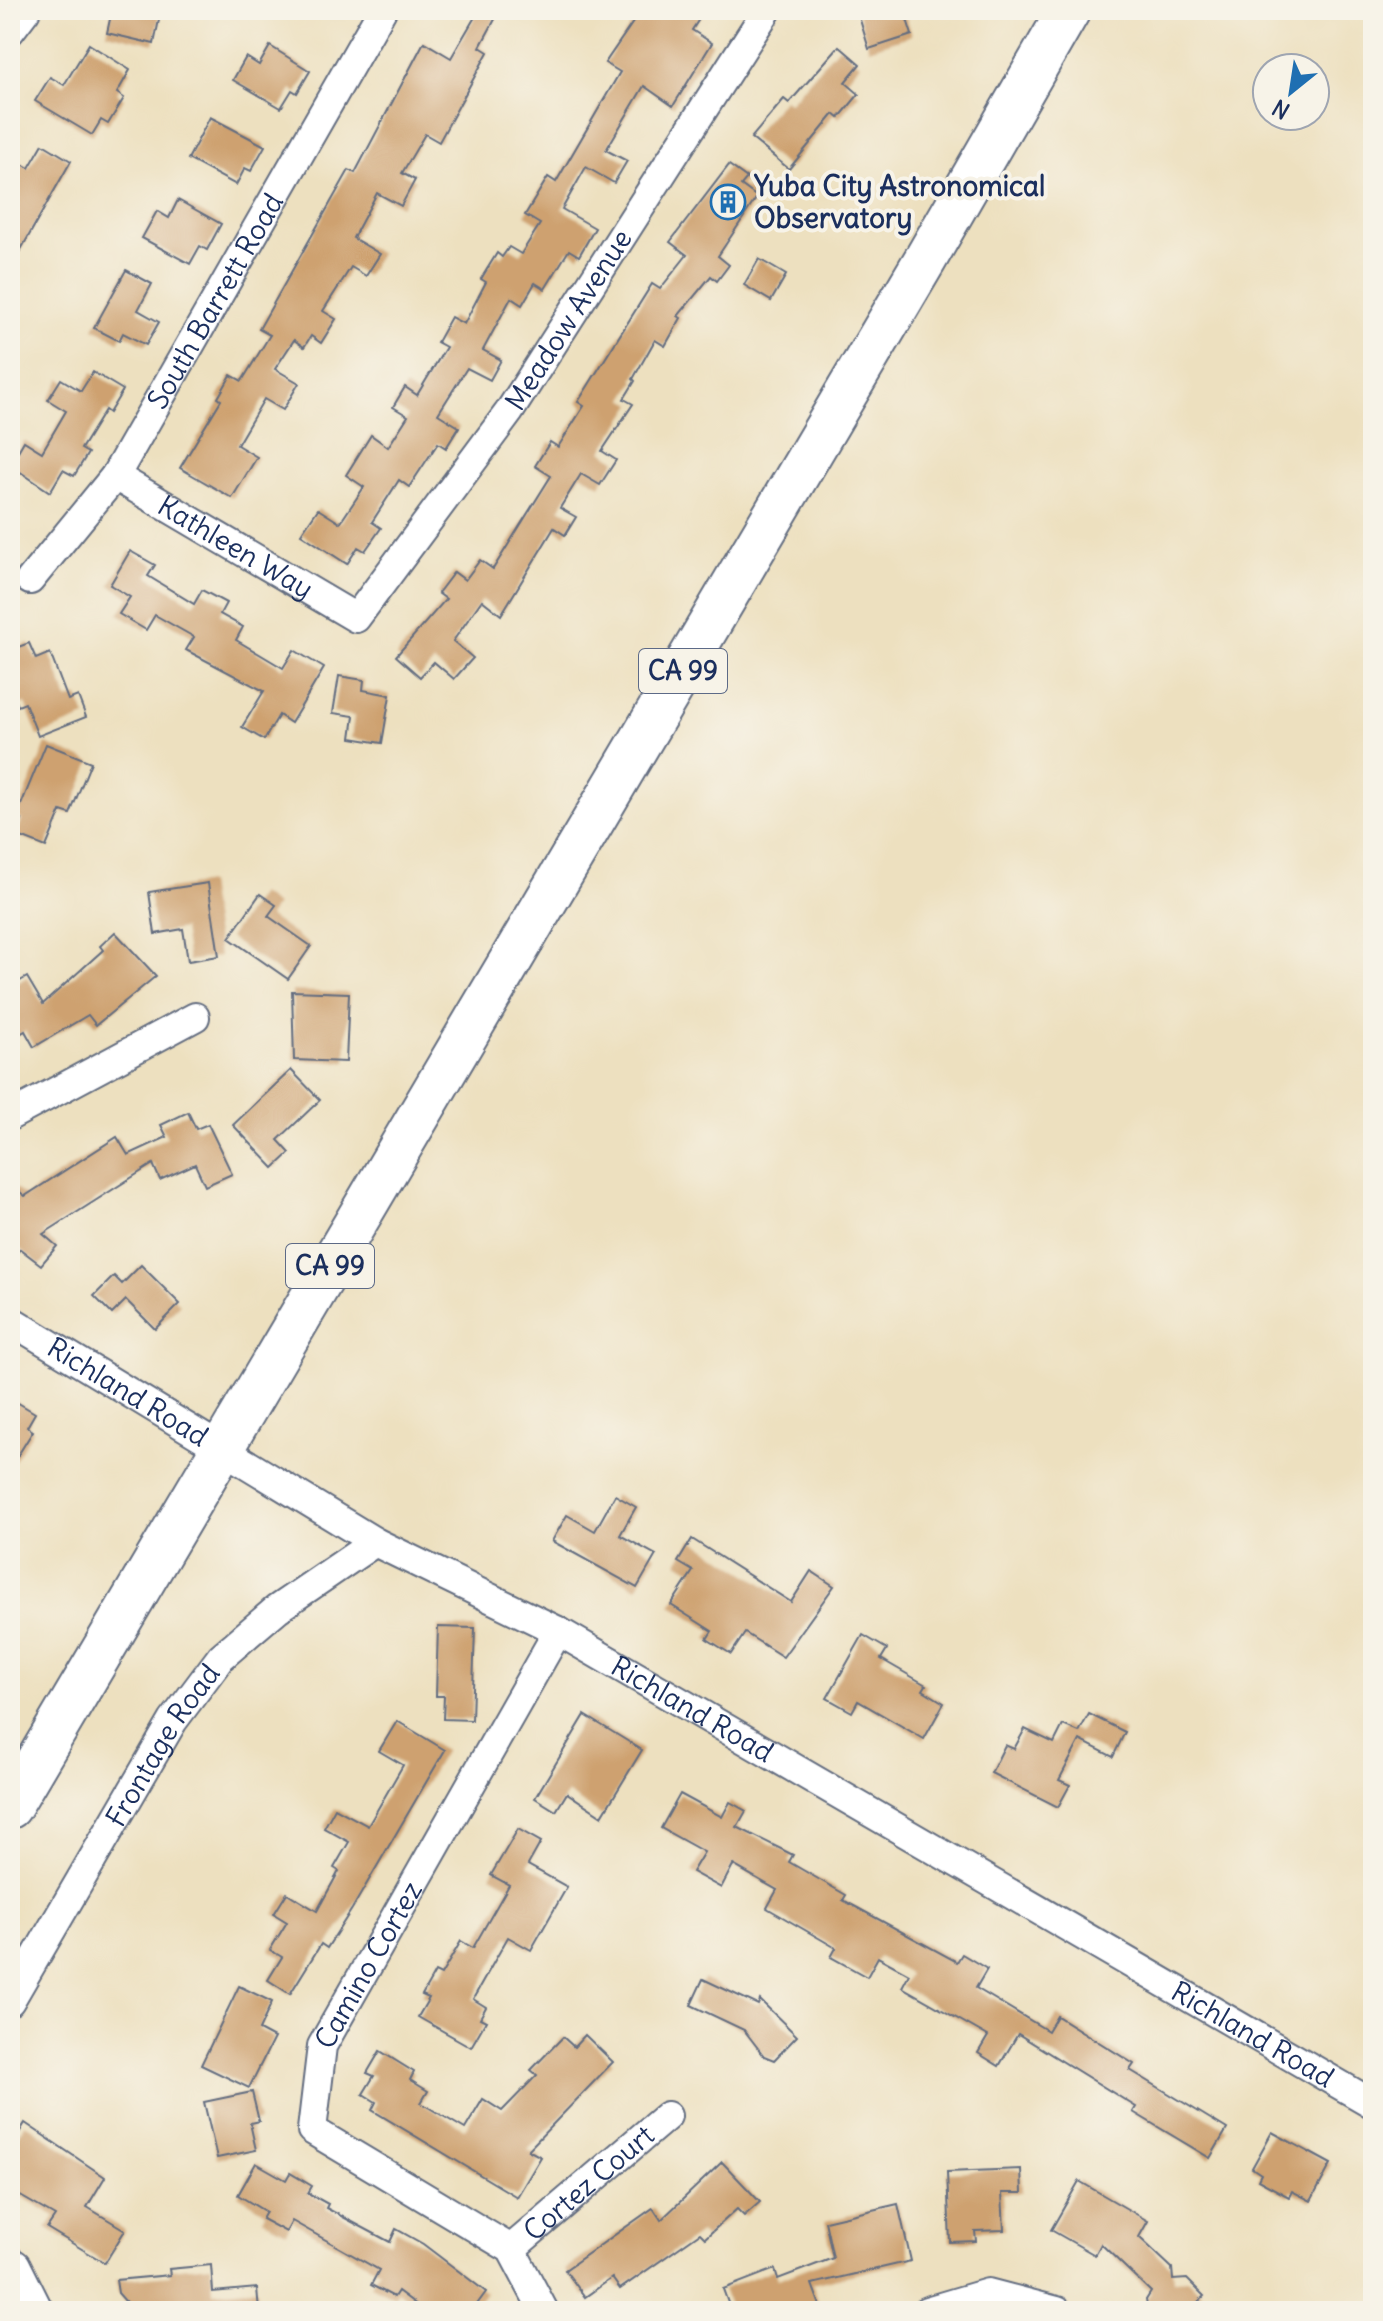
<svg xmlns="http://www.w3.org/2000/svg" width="1383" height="2321" viewBox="0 0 1383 2321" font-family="Delius,sans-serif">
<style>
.building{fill:#cea16f}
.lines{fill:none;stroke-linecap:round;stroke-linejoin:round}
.minor-casing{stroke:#646d80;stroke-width:32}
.highway-casing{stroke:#646d80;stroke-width:46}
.minor{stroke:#fff;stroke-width:28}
.highway{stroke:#fff;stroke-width:42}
.labels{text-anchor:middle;stroke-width:8;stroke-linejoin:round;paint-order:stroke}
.shield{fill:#f7f3e8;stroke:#5d6a87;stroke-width:2}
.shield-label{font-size:26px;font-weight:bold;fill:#1b2f5e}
.poi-label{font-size:28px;font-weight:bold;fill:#1b2f5e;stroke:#f7f3e8;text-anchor:start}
.street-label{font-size:28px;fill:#1b2f5e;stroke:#f7f3e8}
</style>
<rect width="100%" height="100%" fill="#f7f3e8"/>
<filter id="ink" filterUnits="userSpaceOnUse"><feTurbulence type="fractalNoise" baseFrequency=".0125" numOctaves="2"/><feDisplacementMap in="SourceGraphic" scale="16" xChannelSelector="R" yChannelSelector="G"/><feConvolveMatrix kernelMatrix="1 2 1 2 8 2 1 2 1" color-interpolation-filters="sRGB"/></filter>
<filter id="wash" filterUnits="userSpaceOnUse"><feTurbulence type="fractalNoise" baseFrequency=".006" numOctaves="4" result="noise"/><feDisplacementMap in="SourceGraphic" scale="32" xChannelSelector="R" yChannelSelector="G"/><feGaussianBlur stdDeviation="1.8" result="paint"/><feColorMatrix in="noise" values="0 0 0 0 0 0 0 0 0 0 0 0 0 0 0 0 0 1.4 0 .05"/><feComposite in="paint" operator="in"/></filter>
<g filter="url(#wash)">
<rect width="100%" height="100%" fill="#ede0bf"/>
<g id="blocks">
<g class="building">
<path d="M 112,10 L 161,10 L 154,44 L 107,33 Z"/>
<path d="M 479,10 L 500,10 L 480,47 L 488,52 L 439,142 L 425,134 L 402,173 L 415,180 L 401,206 L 377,193 L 353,238 L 380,254 L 366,276 L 351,267 L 323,311 L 336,319 L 321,343 L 311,336 L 304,347 L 294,340 L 275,369 L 299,383 L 283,410 L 264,399 L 237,445 L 257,457 L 232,498 L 180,468 L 221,400 L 218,398 L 231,375 L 242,381 L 270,335 L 259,329 L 349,170 L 355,173 L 424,42 L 451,58 Z"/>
<path d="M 612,10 L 705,10 L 692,30 L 712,43 L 673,106 L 644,86 L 606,150 L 627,161 L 614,183 L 586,167 L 562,209 L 595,228 L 579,256 L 569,250 L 545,289 L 535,283 L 522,305 L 511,298 L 483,350 L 501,360 L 490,380 L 467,368 L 438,414 L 459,427 L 446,448 L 438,443 L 409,487 L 399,480 L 372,522 L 381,528 L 365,551 L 358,547 L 347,564 L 301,534 L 318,509 L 340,523 L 364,487 L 346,475 L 371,435 L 388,447 L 408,416 L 393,407 L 405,387 L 417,395 L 446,347 L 437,342 L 451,317 L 464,324 L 486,282 L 481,279 L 497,253 L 502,257 L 509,247 L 521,254 L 540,224 L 525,215 L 548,177 L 556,182 L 620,72 L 605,63 L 633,22 Z"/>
<path d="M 857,10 L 904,10 L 912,35 L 869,49 Z"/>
<path d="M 89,44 L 130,70 L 117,93 L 124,98 L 108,124 L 101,120 L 92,135 L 35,101 L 50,77 L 64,85 Z"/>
<path d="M 270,46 L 310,71 L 297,93 L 292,90 L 281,108 L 233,80 L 246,57 L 259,65 Z"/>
<path d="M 839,46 L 860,64 L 845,82 L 859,94 L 839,118 L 834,114 L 789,169 L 751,138 L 784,99 L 789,103 Z"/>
<path d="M 210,117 L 265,146 L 251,171 L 245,168 L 236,185 L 188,159 Z"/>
<path d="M 43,144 L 71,161 L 10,269 L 10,157 L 29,168 Z"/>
<path d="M 729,165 L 747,178 L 741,185 L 757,197 L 718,256 L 729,265 L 717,281 L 711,276 L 678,316 L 681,318 L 665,346 L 655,340 L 633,379 L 635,381 L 624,399 L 633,404 L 602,451 L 616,460 L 600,485 L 581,474 L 560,508 L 576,517 L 565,535 L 554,528 L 501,615 L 482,600 L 453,641 L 473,658 L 454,679 L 434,662 L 420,677 L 396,656 L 446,599 L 438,593 L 454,572 L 465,580 L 480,560 L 493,569 L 551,476 L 535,466 L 550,442 L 558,447 L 584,406 L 578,402 L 652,284 L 660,289 L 687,255 L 670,242 Z"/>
<path d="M 178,200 L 221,224 L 207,250 L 200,246 L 190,264 L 142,238 L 157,211 L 169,218 Z"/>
<path d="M 759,259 L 786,275 L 771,301 L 744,285 Z"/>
<path d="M 126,270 L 152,284 L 138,310 L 159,322 L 146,345 L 123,333 L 119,341 L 94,328 Z"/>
<path d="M 93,372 L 123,390 L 109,413 L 105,410 L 81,449 L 88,453 L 74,476 L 63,470 L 50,492 L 10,465 L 24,441 L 42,452 L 66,411 L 48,400 L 61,379 L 81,391 Z"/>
<path d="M 130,551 L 155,565 L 148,576 L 194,604 L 202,590 L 226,603 L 220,614 L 243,627 L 236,640 L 283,668 L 294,650 L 324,668 L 291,723 L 279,715 L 264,740 L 242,727 L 264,691 L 186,650 L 194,637 L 155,615 L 146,630 L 119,614 L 130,597 L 110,585 Z"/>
<path d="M 29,643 L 36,659 L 50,653 L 68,700 L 78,696 L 86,717 L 38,736 L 25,703 L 18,706 L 10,686 L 10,650 Z"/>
<path d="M 339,676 L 364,680 L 363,690 L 390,695 L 382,743 L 351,738 L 354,716 L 333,713 Z"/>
<path d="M 46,744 L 91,762 L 70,814 L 61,811 L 46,847 L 16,835 L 22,820 L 16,817 Z"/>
<path d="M 208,883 L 219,956 L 188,961 L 183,929 L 155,934 L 149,892 Z"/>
<path d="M 260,894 L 276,905 L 268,916 L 311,946 L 288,979 L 229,938 Z"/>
<path d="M 115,932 L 156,976 L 96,1025 L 88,1015 L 34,1047 L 25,1031 L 10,1040 L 10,987 L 27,977 L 43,1004 L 103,950 L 100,946 Z"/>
<path d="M 292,991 L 349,993 L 346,1062 L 294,1060 Z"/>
<path d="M 291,1070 L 320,1100 L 278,1140 L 290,1153 L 274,1168 L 233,1125 Z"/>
<path d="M 188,1112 L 196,1129 L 208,1124 L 232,1174 L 205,1186 L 195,1164 L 160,1180 L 153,1164 L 43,1234 L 57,1246 L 41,1265 L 20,1249 L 10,1261 L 10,1184 L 25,1196 L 117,1137 L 128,1155 L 167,1137 L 161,1125 Z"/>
<path d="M 141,1265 L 180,1304 L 155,1329 L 126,1300 L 112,1314 L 94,1296 L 114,1276 L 122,1284 Z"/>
<path d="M 10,1398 L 35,1413 L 27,1427 L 33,1431 L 10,1468 Z"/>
<path d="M 615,1495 L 636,1507 L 620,1535 L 656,1555 L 637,1588 L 552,1541 L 567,1515 L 595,1531 Z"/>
<path d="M 692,1539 L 791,1602 L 811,1571 L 834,1586 L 783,1657 L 745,1633 L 731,1654 L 707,1639 L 712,1631 L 671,1605 L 693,1571 L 678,1562 Z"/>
<path d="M 438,1627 L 475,1628 L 472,1720 L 443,1719 L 444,1696 L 436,1696 Z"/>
<path d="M 863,1635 L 887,1649 L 881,1659 L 926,1685 L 923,1690 L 944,1703 L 924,1739 L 858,1701 L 852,1712 L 827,1698 Z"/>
<path d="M 1089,1714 L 1125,1732 L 1113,1757 L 1080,1740 L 1059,1780 L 1070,1785 L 1058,1807 L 991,1773 L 1005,1745 L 1014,1749 L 1025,1729 L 1054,1743 L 1063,1725 L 1079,1732 Z"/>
<path d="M 585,1715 L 642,1750 L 602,1816 L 567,1793 L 556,1811 L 535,1798 Z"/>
<path d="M 397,1721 L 445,1750 L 352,1909 L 327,1948 L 321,1944 L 290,1994 L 268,1980 L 282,1957 L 270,1950 L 287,1922 L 274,1914 L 287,1893 L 317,1911 L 339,1871 L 334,1868 L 349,1842 L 324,1828 L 335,1808 L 368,1826 L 403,1765 L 379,1751 Z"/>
<path d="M 680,1794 L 722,1817 L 730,1802 L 746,1811 L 737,1827 L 793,1855 L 789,1862 L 846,1895 L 843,1900 L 957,1962 L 962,1954 L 987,1969 L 976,1988 L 1048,2031 L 1057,2016 L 1134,2064 L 1130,2070 L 1227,2129 L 1210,2158 L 1133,2112 L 1136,2107 L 1018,2034 L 999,2066 L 978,2053 L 988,2036 L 902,1987 L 909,1974 L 878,1957 L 867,1977 L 831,1957 L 836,1948 L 767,1908 L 777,1890 L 733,1865 L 721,1888 L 692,1872 L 704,1852 L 661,1828 Z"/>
<path d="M 518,1829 L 541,1842 L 528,1865 L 567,1887 L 531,1950 L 508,1937 L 473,1999 L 486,2007 L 480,2018 L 486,2021 L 471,2047 L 418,2017 L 429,1998 L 422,1995 L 435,1972 L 441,1975 L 461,1941 L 473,1948 L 509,1885 L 491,1875 Z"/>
<path d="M 703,1979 L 758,2005 L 760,2000 L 797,2036 L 774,2060 L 764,2056 L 744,2030 L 691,2005 Z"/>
<path d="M 239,1986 L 272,2002 L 259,2030 L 274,2038 L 249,2088 L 201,2065 Z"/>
<path d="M 585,2035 L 613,2062 L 528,2150 L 541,2157 L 517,2197 L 372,2110 L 376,2102 L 363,2094 L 374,2076 L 367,2073 L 380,2051 L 414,2072 L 410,2080 L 428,2091 L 421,2103 L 465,2129 L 483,2099 L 502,2111 L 537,2075 L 531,2070 L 563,2037 L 574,2047 Z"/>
<path d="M 252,2092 L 259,2121 L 250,2123 L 256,2150 L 217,2158 L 204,2102 Z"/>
<path d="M 25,2123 L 105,2177 L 87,2207 L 125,2230 L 105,2263 L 47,2228 L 55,2216 L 10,2190 L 10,2148 Z"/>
<path d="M 1272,2132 L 1331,2164 L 1311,2201 L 1292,2191 L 1289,2197 L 1258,2180 L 1261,2174 L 1252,2168 Z"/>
<path d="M 722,2162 L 760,2202 L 744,2216 L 737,2209 L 705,2238 L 700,2233 L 620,2289 L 612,2278 L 585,2297 L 565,2270 L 653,2208 L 661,2220 Z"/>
<path d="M 256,2163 L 286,2180 L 290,2173 L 312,2186 L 308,2193 L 328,2204 L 326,2208 L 390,2242 L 396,2229 L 423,2244 L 486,2292 L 472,2311 L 425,2311 L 398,2291 L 394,2297 L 371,2285 L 379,2270 L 292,2221 L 286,2232 L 262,2219 L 266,2212 L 238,2195 Z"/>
<path d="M 1021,2169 L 1022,2193 L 1002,2193 L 1004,2230 L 975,2231 L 976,2241 L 950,2242 L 947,2172 Z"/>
<path d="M 1079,2181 L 1148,2221 L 1139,2237 L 1172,2268 L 1173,2280 L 1187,2279 L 1204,2296 L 1189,2311 L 1148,2311 L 1146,2300 L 1151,2292 L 1101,2244 L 1095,2255 L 1051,2230 Z"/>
<path d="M 898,2204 L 911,2261 L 812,2284 L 822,2311 L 731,2311 L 723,2289 L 775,2269 L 778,2279 L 833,2258 L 825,2221 Z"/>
<path d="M 211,2265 L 213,2292 L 257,2288 L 259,2311 L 117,2311 L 126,2302 L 118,2293 L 116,2280 L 170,2275 L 169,2269 Z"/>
</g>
</g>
</g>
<g filter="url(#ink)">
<use href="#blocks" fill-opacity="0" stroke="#646d80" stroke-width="2"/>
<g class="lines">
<g class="minor-casing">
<g id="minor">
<path d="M 10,31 L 26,10"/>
<path id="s1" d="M 115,476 L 356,618 L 509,412 L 767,10"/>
<path id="s2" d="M 30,580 L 115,476 L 382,10"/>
<path d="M 10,1116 L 195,1017"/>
<path id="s3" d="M 10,1320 L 375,1542 L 558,1631 L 1373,2104"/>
<path id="s4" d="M 10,2001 L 173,1721 L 221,1657 L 277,1609 L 375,1542"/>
<path id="s5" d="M 511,2249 L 667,2116"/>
<path d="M 10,2261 L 16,2265 L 39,2311"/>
<path id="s6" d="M 544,2311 L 511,2249 L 312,2130 L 322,2046 L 558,1631"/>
<path d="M 927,2311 L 988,2293 L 1057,2311"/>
</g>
</g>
<g class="highway-casing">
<path id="highway" d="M 10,1807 L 925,260 L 1069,10"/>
</g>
<use href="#minor" class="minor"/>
<use href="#highway" class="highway"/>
</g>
</g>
<defs>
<g id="building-ring" transform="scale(1.8)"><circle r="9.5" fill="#f7f3e8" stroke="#1f6fb2" stroke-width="1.5"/><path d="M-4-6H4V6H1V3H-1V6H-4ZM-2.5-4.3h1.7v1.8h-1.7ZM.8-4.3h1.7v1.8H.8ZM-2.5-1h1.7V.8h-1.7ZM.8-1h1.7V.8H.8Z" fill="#1f6fb2"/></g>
</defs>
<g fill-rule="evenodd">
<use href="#building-ring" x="728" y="202"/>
</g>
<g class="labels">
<g class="shield">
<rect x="639" y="649" width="88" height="44" rx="6"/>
<rect x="286" y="1244" width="88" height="44" rx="6"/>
</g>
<g class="shield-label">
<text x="683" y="680">CA 99</text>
<text x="330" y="1275">CA 99</text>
</g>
<g class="poi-label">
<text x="754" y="196">Yuba City Astronomical<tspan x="754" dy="32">Observatory</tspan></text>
</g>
<g class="street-label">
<text dy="10" stroke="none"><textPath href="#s2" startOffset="336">South Barrett Road</textPath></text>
<text dy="10" stroke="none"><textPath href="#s1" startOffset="646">Meadow Avenue</textPath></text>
<text dy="10" stroke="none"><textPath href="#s1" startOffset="140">Kathleen Way</textPath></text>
<text dy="10" stroke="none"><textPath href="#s3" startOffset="138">Richland Road</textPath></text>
<text dy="10" stroke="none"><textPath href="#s3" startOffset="786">Richland Road</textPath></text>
<text dy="10" stroke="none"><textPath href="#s4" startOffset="298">Frontage Road</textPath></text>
<text dy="10" stroke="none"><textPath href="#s6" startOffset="480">Camino Cortez</textPath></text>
<text dy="10" stroke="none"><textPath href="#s3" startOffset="1434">Richland Road</textPath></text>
<text dy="10" stroke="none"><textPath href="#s5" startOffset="102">Cortez Court</textPath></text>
</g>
</g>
<rect width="1383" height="2321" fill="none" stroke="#f7f3e8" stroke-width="40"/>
<g transform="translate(1291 92) rotate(210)"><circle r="38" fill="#f7f3e8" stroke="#9fa5b1" stroke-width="2"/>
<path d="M0-6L14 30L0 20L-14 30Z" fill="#1f6fb2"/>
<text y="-12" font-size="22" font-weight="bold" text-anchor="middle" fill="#1b2f5e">N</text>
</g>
</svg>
